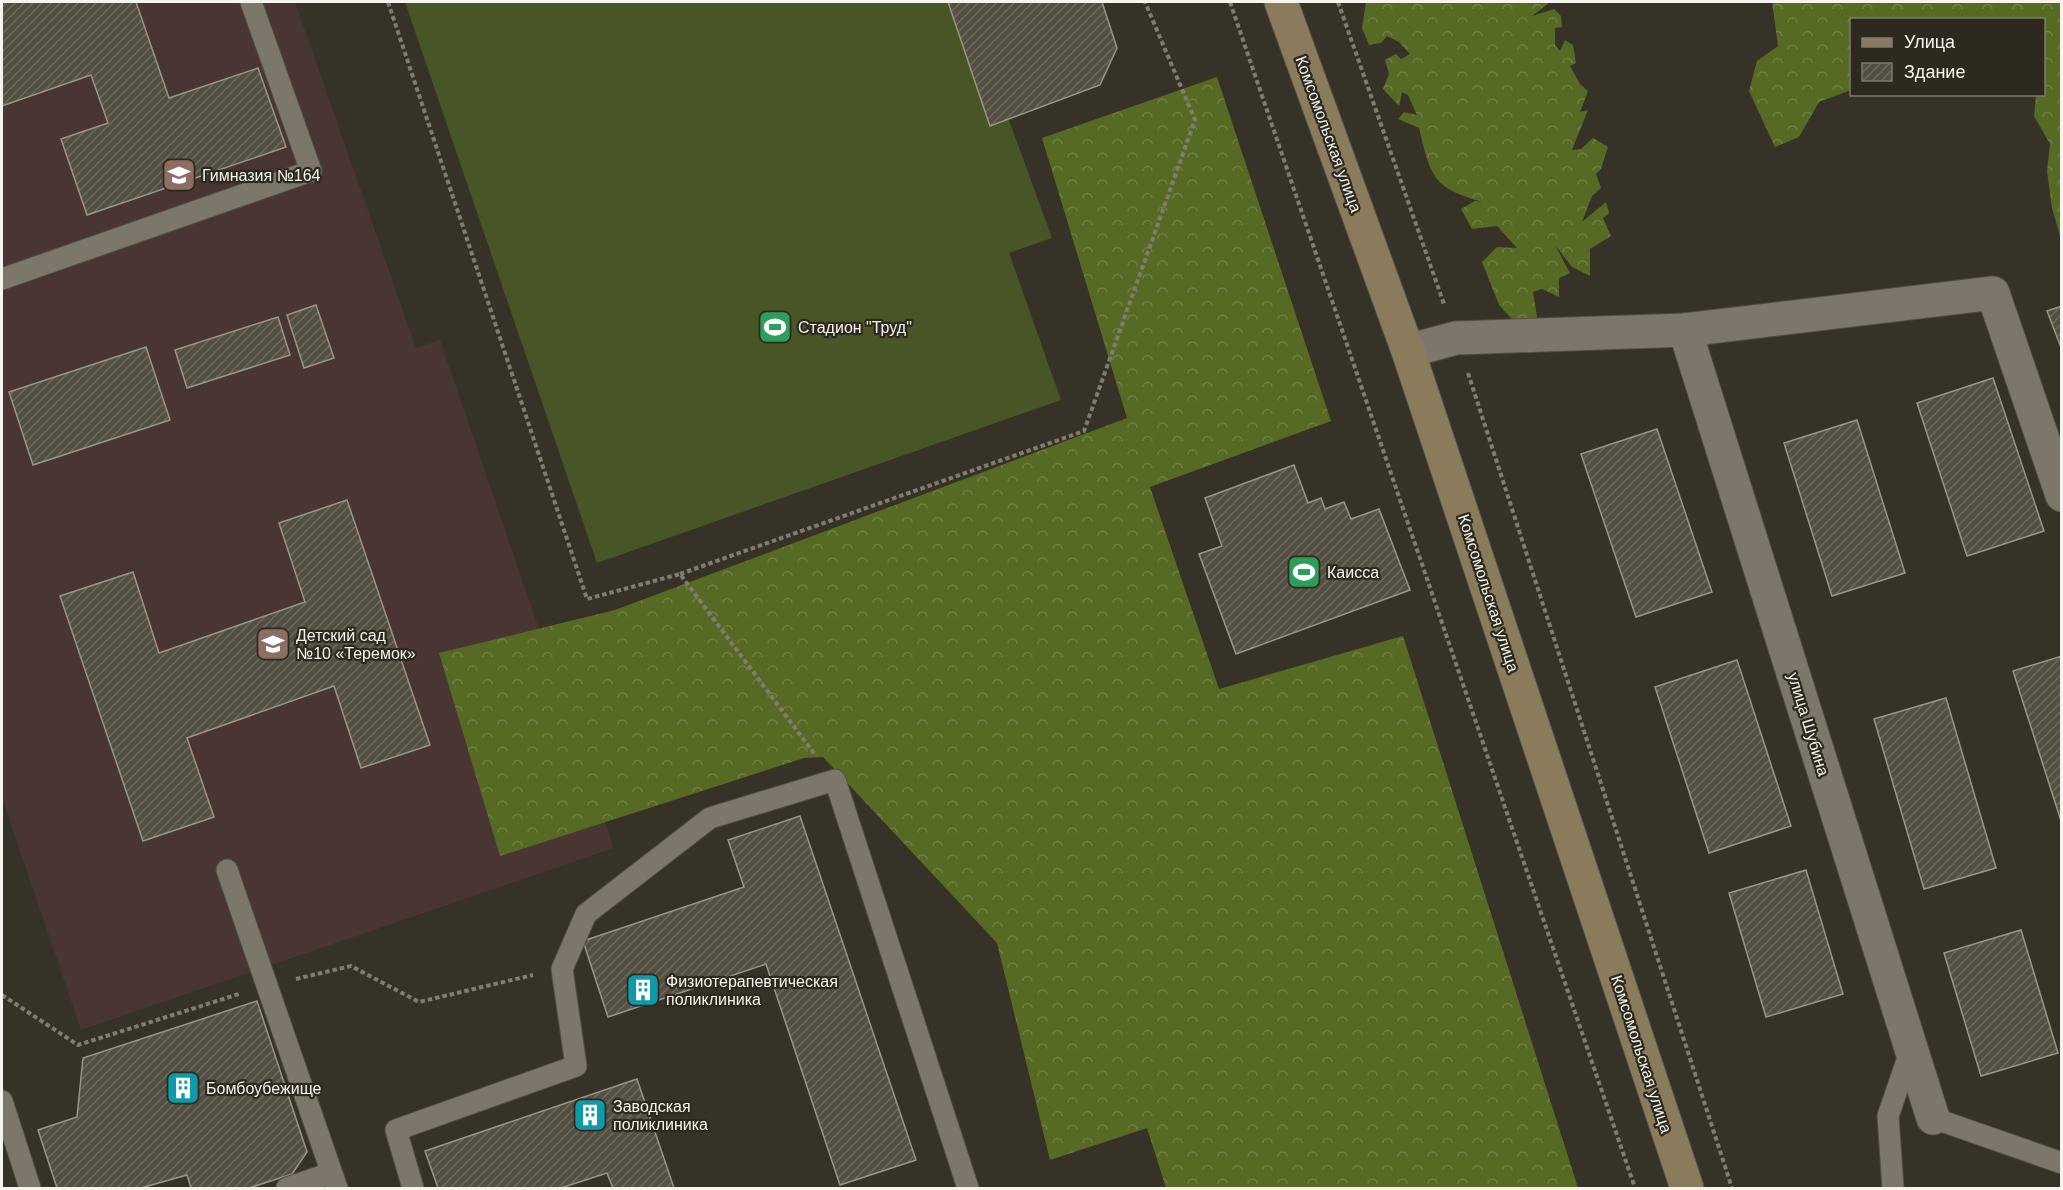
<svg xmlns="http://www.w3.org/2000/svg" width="2063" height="1190" viewBox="0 0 2063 1190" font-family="Helvetica,sans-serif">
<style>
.education{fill:#493532}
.grass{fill:#485627}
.forest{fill:url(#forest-crowns)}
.building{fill:url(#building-hatch);stroke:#9b9588;stroke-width:1.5}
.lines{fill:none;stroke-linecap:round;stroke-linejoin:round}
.lane-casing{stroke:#534e45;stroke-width:23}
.street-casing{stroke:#534e45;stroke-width:35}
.secondary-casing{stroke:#534e45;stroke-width:35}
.path{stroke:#807c72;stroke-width:4;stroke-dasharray:4.5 3;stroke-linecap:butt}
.lane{stroke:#7c776a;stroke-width:21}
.street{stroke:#7c776a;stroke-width:33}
.secondary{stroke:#897b5c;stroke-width:33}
.labels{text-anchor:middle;stroke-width:4.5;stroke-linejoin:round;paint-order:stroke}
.street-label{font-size:16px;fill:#f7f4ed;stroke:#2d291e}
.poi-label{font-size:16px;fill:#f7f4ed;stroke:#2d291e;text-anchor:start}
</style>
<defs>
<pattern id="forest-crowns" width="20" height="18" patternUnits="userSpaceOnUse" patternTransform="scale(1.5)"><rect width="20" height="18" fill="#576a24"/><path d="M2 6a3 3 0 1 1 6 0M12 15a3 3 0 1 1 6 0" fill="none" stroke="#708044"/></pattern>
<pattern id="building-hatch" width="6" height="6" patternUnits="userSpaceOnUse" patternTransform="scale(1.5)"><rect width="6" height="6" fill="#544f43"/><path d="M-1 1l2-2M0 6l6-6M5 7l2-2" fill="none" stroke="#6d695e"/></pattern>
</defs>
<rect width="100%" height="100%" fill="#373227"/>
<path class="education" d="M 2,2 L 295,2 L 416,348 L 440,340 L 614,848 L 81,1030 L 2,798 Z"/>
<path class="grass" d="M 405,2 L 1102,2 L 1117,48 L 1100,85 L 1009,120 L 1052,238 L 1009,253 L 1061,400 L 597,563 Z"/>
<g class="forest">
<path d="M 1366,2 L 1546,2 L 1549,3 L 1532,16 L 1554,9 L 1561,16 L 1562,27 L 1555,28 L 1555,45 L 1560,51 L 1565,40 L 1573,45 L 1576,63 L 1570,66 L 1580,84 L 1588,91 L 1580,112 L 1588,110 L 1572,150 L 1581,149 L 1593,138 L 1608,147 L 1601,169 L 1596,174 L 1601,188 L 1592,196 L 1582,222 L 1606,202 L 1609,213 L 1603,218 L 1611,236 L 1590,249 L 1590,276 L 1572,267 L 1555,245 L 1570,273 L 1559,278 L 1559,297 L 1542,289 L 1533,292 L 1538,323 L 1514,321 L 1499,305 L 1482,262 L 1497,247 L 1517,248 L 1497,226 L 1472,229 L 1461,209 L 1475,201 L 1483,202 C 1433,188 1431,178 1419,128 L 1398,119 L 1404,112 L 1417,115 L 1408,95 L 1402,92 L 1399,106 L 1383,89 L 1389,74 L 1385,60 L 1396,54 L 1401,59 L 1410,54 L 1399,42 L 1387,36 L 1381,43 L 1369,45 L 1362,28 Z"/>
<path d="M 1772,2 L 2061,2 L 2061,239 L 2052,208 L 2047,171 L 2050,144 L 2034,116 L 2036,95 L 2044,94 L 2044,20 L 1852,20 L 1851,90 L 1819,102 L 1799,137 L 1775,147 L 1749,91 L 1757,61 L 1778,46 Z"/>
<path d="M 1217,77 L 1331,421 L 1150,487 L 1219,689 L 1403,636 L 1578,1188 L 1166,1188 L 1147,1128 L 1050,1160 L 997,943 L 823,757 L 804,758 L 500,856 L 439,653 L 615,610 L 1127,418 L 1042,138 Z"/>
</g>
<g class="building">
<path d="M 2,2 L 136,2 L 169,98 L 258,68 L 286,147 L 87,215 L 61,139 L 108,123 L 91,75 L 2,106 Z"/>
<path d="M 948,2 L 1102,2 L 1117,48 L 1100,85 L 990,126 Z"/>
<path d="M 316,305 L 334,358 L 304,368 L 287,315 Z"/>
<path d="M 2062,306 L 2062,350 L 2047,311 Z"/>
<path d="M 278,317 L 290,355 L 187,388 L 175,350 Z"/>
<path d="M 146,347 L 170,420 L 33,465 L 9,392 Z"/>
<path d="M 1993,378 L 2044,531 L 1967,556 L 1917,403 Z"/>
<path d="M 1857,420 L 1905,573 L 1832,596 L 1784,443 Z"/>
<path d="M 1657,429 L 1712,592 L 1636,617 L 1581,454 Z"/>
<path d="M 1294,465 L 1308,503 L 1321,498 L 1325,509 L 1344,502 L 1351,519 L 1379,509 L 1410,590 L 1236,654 L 1199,554 L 1222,546 L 1205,498 Z"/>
<path d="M 347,500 L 430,745 L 361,768 L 334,686 L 187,738 L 214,817 L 143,841 L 60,596 L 133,572 L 159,653 L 305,602 L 279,523 Z"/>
<path d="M 2062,656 L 2062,824 L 2013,671 Z"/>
<path d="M 1737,660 L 1791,826 L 1709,853 L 1655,687 Z"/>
<path d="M 1946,698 L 1996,868 L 1924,889 L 1874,719 Z"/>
<path d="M 800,816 L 916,1160 L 840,1185 L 766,964 L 608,1017 L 583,941 L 744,887 L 728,840 Z"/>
<path d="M 1806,870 L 1843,994 L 1766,1017 L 1729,893 Z"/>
<path d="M 2021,930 L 2058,1053 L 1981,1076 L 1944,953 Z"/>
<path d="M 257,1001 L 307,1152 L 292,1174 L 249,1188 L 191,1188 L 187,1175 L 141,1188 L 57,1188 L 38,1130 L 77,1117 L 83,1058 Z"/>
<path d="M 637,1079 L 674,1188 L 613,1188 L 607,1173 L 561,1188 L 438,1188 L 425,1151 Z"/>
</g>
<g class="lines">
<g class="lane-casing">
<g id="lane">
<path d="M 2,279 L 311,171 L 251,2"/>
<path d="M 227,870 L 337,1188"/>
<path d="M 2,1101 L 30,1188"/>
<path d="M 1933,1118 L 2062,1163"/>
<path d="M 287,1188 L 331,1173"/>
<path d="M 413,1188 L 396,1130 L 576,1066 L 562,969 L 586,914 L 710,818 L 835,780 L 968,1188"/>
<path d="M 1893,1188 L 1888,1116 L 1911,1049"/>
</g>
</g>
<g class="street-casing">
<g id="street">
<path d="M 1685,330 L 1933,1118"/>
<path d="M 1408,351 L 1456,338 L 1685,330 L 1993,293 L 2062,495"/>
</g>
</g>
<g class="secondary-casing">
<path id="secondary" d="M 1281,2 L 1408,351 L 1687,1188"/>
</g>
<g class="path">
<path d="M 388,2 L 587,599 L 680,574 L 816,756"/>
<path d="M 1230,2 L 1635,1188"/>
<path d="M 1338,2 L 1444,304"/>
<path d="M 1468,373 L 1732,1188"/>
<path d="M 680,574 L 1084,431 L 1195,120 L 1145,2"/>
<path d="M 296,979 L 351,966 L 419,1002 L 533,975"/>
<path d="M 2,995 L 78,1045 L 239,994"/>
</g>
<use href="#lane" class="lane"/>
<use href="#street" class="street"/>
<use href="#secondary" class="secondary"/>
</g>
<defs>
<g id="school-square" transform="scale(1.725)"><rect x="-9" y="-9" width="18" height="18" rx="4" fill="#8d6e63" stroke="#2d291e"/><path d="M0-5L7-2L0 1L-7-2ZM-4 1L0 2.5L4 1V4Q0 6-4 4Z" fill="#fff"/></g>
<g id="stadium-square" transform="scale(1.725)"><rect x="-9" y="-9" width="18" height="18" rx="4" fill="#2e9e5b" stroke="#2d291e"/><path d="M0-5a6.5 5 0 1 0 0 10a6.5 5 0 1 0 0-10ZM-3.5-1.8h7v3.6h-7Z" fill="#fff"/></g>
<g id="building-square" transform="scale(1.725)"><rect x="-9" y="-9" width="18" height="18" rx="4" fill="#0f9aa8" stroke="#2d291e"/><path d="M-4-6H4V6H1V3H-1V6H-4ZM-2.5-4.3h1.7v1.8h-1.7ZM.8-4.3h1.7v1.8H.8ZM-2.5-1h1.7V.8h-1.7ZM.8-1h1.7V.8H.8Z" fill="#fff"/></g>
</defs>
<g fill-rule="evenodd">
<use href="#school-square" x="179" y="175"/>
<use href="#stadium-square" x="775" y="327"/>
<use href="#stadium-square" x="1304" y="572"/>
<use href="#school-square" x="273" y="644"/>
<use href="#building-square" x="643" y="990"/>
<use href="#building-square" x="183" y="1088"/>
<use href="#building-square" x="590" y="1115"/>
</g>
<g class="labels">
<g class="street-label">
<text transform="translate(1329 134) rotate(70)" y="6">Комсомольская улица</text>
<text transform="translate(1489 593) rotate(72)" y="6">Комсомольская улица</text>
<text transform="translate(1809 724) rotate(73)" y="6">улица Шубина</text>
<text transform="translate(1642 1054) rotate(72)" y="6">Комсомольская улица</text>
</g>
<g class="poi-label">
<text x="202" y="181">Гимназия №164</text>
<text x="798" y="333">Стадион "Труд"</text>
<text x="1327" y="578">Каисса</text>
<text x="296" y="641">Детский сад<tspan x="296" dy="18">№10 «Теремок»</tspan></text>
<text x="666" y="987">Физиотерапевтическая<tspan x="666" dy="18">поликлиника</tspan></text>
<text x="206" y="1094">Бомбоубежище</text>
<text x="613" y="1112">Заводская<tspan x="613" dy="18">поликлиника</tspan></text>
</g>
</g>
<rect width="2063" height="1190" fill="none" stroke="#f7f4ed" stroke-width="6"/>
<rect x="1850" y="18" width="195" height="78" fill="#2d291e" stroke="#7e7a71" stroke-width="1.5"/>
<rect x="1862" y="38" width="30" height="9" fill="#897b5c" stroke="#7e7a71" stroke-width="1.5"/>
<text x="1904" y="48" font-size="18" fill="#f7f4ed">Улица</text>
<rect x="1862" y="63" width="30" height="18" fill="url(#building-hatch)" stroke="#7e7a71" stroke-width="1.5"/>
<text x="1904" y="78" font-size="18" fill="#f7f4ed">Здание</text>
</svg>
